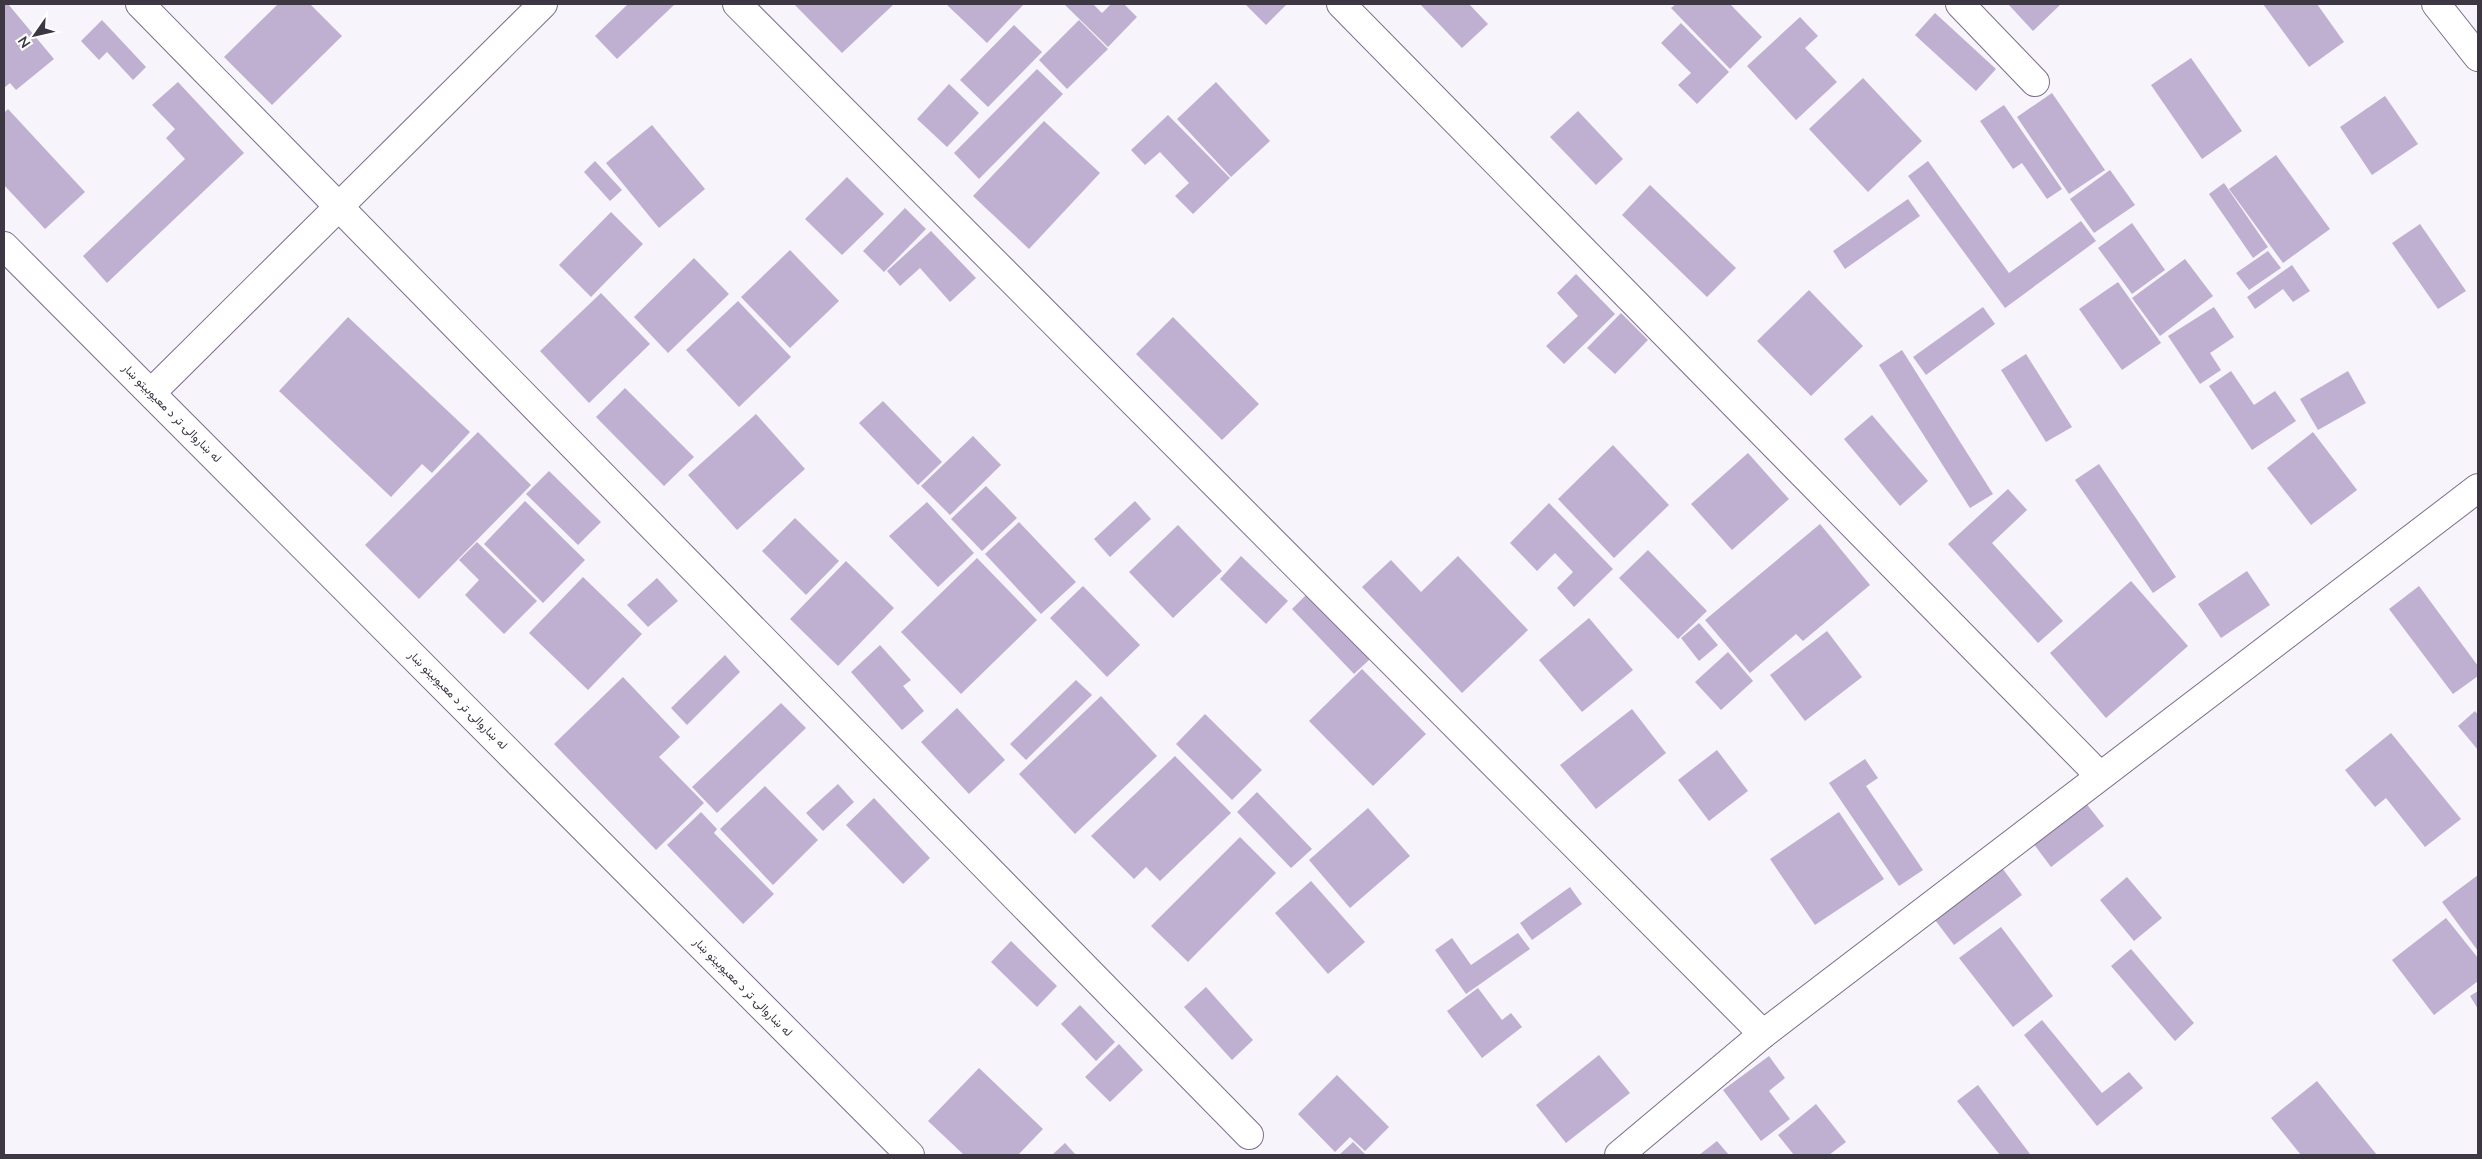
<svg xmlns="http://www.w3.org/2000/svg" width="2482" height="1159" viewBox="0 0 2482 1159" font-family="Mulish,Vazirmatn,sans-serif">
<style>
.building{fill:#bfb0d2}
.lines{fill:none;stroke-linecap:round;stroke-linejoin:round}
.minor-casing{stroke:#7c6e8d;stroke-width:30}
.tertiary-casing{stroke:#7c6e8d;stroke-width:30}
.minor{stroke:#fff;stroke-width:28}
.tertiary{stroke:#fff;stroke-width:28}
.labels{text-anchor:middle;stroke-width:4;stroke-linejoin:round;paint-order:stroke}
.street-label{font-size:12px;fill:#3d3744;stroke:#fff}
</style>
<rect width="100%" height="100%" fill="#f7f4fb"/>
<g class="building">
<path d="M 4,4 L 8,4 L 54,59 L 16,90 L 10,83 L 4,88 Z"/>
<path d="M 278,4 L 310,4 L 342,36 L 272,105 L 224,57 Z"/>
<path d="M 628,4 L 675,4 L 617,59 L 595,36 Z"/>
<path d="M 794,4 L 894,4 L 842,53 Z"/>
<path d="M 946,4 L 1024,4 L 987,43 Z"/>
<path d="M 1064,4 L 1093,4 L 1102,13 L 1111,4 L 1124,4 L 1137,17 L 1108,47 Z"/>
<path d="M 1245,4 L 1287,4 L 1266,25 Z"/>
<path d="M 1420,4 L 1469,4 L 1488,24 L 1462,48 Z"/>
<path d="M 1676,4 L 1730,4 L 1762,37 L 1730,69 L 1671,8 Z"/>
<path d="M 2008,4 L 2061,4 L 2033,31 Z"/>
<path d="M 2263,4 L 2317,4 L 2344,42 L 2309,67 Z"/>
<path d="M 1935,13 L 1996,69 L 1976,91 L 1915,35 Z"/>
<path d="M 1800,17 L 1818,36 L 1805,48 L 1837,82 L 1796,120 L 1747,66 Z"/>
<path d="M 102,20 L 146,67 L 133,80 L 107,52 L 99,60 L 81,41 Z"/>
<path d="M 1079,20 L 1108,49 L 1067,89 L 1039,60 Z"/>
<path d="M 1681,23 L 1729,72 L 1697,104 L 1678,85 L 1691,73 L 1661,43 Z"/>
<path d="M 1014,25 L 1042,52 L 988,107 L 960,80 Z"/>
<path d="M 2191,58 L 2242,131 L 2202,159 L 2151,85 Z"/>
<path d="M 1037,69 L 1063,94 L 979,179 L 954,153 Z"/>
<path d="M 1863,78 L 1922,141 L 1868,192 L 1809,129 Z"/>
<path d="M 178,82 L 244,153 L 107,283 L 83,256 L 185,159 L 166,138 L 175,129 L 152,105 Z"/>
<path d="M 1216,82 L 1270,141 L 1231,177 L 1177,119 Z"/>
<path d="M 949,84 L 979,113 L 947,147 L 917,119 Z"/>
<path d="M 2052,93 L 2105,170 L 2069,194 L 2017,117 Z"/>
<path d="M 2385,96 L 2418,144 L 2372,175 L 2340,127 Z"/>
<path d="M 2004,105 L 2062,189 L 2047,199 L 2022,163 L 2013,169 L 1980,121 Z"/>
<path d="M 8,109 L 85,192 L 45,229 L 4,185 L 4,113 Z"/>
<path d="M 1578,111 L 1623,159 L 1596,185 L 1550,137 Z"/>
<path d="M 1168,115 L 1230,178 L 1193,214 L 1175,196 L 1189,183 L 1160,152 L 1145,165 L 1131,150 Z"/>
<path d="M 1044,121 L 1100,173 L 1029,249 L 973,196 Z"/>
<path d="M 652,125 L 705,189 L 659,228 L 606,163 Z"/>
<path d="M 2276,155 L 2330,229 L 2283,263 L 2229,189 Z"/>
<path d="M 595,161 L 622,190 L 610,201 L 584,172 Z"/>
<path d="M 1928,161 L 2009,273 L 2081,221 L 2096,241 L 2005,308 L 1908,176 Z"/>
<path d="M 2110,170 L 2135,205 L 2094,233 L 2070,199 Z"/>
<path d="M 847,177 L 884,214 L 842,255 L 805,219 Z"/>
<path d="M 2224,183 L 2268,247 L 2253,258 L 2209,194 Z"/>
<path d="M 1650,185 L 1736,268 L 1707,297 L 1622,215 Z"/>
<path d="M 1908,199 L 1920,216 L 1845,269 L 1833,251 Z"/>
<path d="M 905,208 L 926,229 L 884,272 L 863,251 Z"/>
<path d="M 611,212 L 643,244 L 591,297 L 559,265 Z"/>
<path d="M 2132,223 L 2165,270 L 2132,294 L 2098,248 Z"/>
<path d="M 2420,224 L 2466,291 L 2438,309 L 2392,243 Z"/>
<path d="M 931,231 L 976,278 L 950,302 L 920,268 L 900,286 L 887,271 Z"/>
<path d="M 790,250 L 839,301 L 790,348 L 741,297 Z"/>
<path d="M 2268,251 L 2281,268 L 2249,290 L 2236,273 Z"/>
<path d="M 694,258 L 729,294 L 668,353 L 634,317 Z"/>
<path d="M 2185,259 L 2213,296 L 2160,336 L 2132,298 Z"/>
<path d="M 2292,265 L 2310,291 L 2293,302 L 2283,289 L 2255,309 L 2247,297 Z"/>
<path d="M 1576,274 L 1615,314 L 1564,364 L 1546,346 L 1578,316 L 1557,293 Z"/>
<path d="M 2118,282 L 2161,343 L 2122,370 L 2079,309 Z"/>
<path d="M 1809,290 L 1863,346 L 1811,396 L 1757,341 Z"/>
<path d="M 601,293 L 650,344 L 589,403 L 540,351 Z"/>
<path d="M 738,301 L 791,357 L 739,407 L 686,350 Z"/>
<path d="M 1983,307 L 1995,324 L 1926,375 L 1913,357 Z"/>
<path d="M 2214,307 L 2234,337 L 2210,353 L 2221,370 L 2200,384 L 2168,336 Z"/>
<path d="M 1621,313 L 1648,340 L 1615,374 L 1587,348 Z"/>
<path d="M 348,317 L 470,432 L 432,473 L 422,464 L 391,497 L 279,391 Z"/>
<path d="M 1173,317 L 1259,404 L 1222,440 L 1136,354 Z"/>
<path d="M 1902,350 L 1993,494 L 1970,508 L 1879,365 Z"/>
<path d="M 2026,354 L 2072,427 L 2046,442 L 2001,370 Z"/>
<path d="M 2231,371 L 2254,405 L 2275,391 L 2296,421 L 2252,450 L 2209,386 Z"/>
<path d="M 2348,371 L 2366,403 L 2318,430 L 2300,399 Z"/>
<path d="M 625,388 L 694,457 L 664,486 L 596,417 Z"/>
<path d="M 883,401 L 942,462 L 918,485 L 859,423 Z"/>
<path d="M 756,414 L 805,469 L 737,530 L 688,475 Z"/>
<path d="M 1872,415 L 1928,481 L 1900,506 L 1844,439 Z"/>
<path d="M 478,432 L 531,485 L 419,599 L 365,545 Z"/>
<path d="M 2313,432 L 2357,490 L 2311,525 L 2267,468 Z"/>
<path d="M 973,436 L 1001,465 L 950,515 L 921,486 Z"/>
<path d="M 1613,445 L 1669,505 L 1614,558 L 1558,499 Z"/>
<path d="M 1748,453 L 1789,499 L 1732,550 L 1691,504 Z"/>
<path d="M 2099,464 L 2176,577 L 2153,593 L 2075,480 Z"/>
<path d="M 549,471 L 601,522 L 578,545 L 526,494 Z"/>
<path d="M 986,486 L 1017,518 L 982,551 L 951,519 Z"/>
<path d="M 2008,489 L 2027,510 L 1992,543 L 2063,621 L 2038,643 L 1948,544 Z"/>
<path d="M 525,501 L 585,560 L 543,603 L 484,544 Z"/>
<path d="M 1135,501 L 1151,519 L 1110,557 L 1094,539 Z"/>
<path d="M 927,502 L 974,553 L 938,587 L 889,536 Z"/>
<path d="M 1549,503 L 1613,569 L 1574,607 L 1557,588 L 1573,572 L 1555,553 L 1537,571 L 1510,543 Z"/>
<path d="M 795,518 L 839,561 L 806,595 L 762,551 Z"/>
<path d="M 1019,522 L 1076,582 L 1041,614 L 985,554 Z"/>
<path d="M 1820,524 L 1870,585 L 1803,641 L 1796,634 L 1750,673 L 1705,620 Z"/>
<path d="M 1178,525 L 1222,571 L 1173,618 L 1129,572 Z"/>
<path d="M 477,542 L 537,601 L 504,634 L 465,595 L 479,580 L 459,560 Z"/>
<path d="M 1648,550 L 1707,611 L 1678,639 L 1619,578 Z"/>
<path d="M 1241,556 L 1288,601 L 1266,624 L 1220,579 Z"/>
<path d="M 1458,556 L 1528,630 L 1462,693 L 1362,587 L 1391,560 L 1421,592 Z"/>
<path d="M 977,558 L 1037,620 L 961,694 L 901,632 Z"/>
<path d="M 846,561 L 894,608 L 838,666 L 790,619 Z"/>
<path d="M 2247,571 L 2270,605 L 2221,638 L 2198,604 Z"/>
<path d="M 583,577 L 642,634 L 588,690 L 529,633 Z"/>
<path d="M 657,578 L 678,601 L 648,627 L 627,605 Z"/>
<path d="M 2131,581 L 2188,646 L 2106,718 L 2050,653 Z"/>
<path d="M 1083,586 L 1140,645 L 1107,677 L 1050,618 Z"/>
<path d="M 2419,586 L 2478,666 L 2478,676 L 2453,694 L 2389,609 Z"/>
<path d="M 1308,593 L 1370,659 L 1354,674 L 1292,609 Z"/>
<path d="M 1589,618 L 1633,670 L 1582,712 L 1539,660 Z"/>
<path d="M 1699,623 L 1718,645 L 1699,661 L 1681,638 Z"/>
<path d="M 1827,631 L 1862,677 L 1805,721 L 1770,675 Z"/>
<path d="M 880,645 L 911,680 L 903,686 L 924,711 L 902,730 L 851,672 Z"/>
<path d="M 1728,652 L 1753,681 L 1721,710 L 1695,682 Z"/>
<path d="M 725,655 L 740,672 L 687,725 L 671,708 Z"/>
<path d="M 1362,669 L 1426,734 L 1373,786 L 1309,721 Z"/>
<path d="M 623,677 L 680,737 L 659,757 L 704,803 L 656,850 L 554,744 Z"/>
<path d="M 1076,680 L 1092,695 L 1026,760 L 1010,744 Z"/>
<path d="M 1101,696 L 1157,756 L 1075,834 L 1019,774 Z"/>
<path d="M 781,703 L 806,728 L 717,813 L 692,787 Z"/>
<path d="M 957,708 L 1005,760 L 969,794 L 921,742 Z"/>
<path d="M 1632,709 L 1666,753 L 1596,809 L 1560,765 Z"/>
<path d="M 2475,711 L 2478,715 L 2478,750 L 2458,726 Z"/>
<path d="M 1205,714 L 1262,770 L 1232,800 L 1176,744 Z"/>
<path d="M 2391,733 L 2461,819 L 2425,847 L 2386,798 L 2375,807 L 2345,770 Z"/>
<path d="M 1717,750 L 1748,791 L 1709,821 L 1678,780 Z"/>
<path d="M 1175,756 L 1231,813 L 1160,881 L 1146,867 L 1134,879 L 1091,836 Z"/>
<path d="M 1865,759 L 1878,778 L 1866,786 L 1923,870 L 1899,886 L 1829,783 Z"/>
<path d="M 838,784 L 854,802 L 823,831 L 806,813 Z"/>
<path d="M 765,786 L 818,840 L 773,885 L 720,829 Z"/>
<path d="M 1257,792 L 1312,849 L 1291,868 L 1237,812 Z"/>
<path d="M 874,798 L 930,858 L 903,884 L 846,825 Z"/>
<path d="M 2085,802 L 2104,826 L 2051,867 L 2033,843 Z"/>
<path d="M 1368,808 L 1410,856 L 1350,908 L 1309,860 Z"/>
<path d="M 701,812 L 717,829 L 714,833 L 774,894 L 743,924 L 667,845 Z"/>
<path d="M 1839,812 L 1884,879 L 1815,925 L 1770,859 Z"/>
<path d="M 1240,837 L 1276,873 L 1188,962 L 1151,926 Z"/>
<path d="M 2000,865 L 2022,895 L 1954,945 L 1932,916 Z"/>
<path d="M 2478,875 L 2478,951 L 2442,902 Z"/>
<path d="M 2127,877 L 2162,918 L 2134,941 L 2100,900 Z"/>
<path d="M 1311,881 L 1365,942 L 1328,974 L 1275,913 Z"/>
<path d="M 1570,887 L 1582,904 L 1532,940 L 1520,923 Z"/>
<path d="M 2446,918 L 2478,958 L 2478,981 L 2434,1015 L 2392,960 Z"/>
<path d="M 2001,927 L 2053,996 L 2013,1027 L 1959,958 Z"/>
<path d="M 1518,933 L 1530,949 L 1466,994 L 1435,950 L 1452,938 L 1471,965 Z"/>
<path d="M 1011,941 L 1057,986 L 1037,1007 L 991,962 Z"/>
<path d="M 2131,949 L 2194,1023 L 2175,1041 L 2111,966 Z"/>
<path d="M 1206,987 L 1253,1040 L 1232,1060 L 1184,1007 Z"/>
<path d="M 1478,988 L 1502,1020 L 1511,1013 L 1522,1027 L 1482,1058 L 1447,1011 Z"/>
<path d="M 2478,991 L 2478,1009 L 2470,996 Z"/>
<path d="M 1080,1005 L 1115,1042 L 1096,1061 L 1061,1024 Z"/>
<path d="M 2042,1020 L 2102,1093 L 2129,1072 L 2143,1088 L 2097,1126 L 2024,1035 Z"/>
<path d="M 1119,1044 L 1143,1070 L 1110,1102 L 1085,1077 Z"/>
<path d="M 1599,1055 L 1630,1093 L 1566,1143 L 1536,1105 Z"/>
<path d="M 1769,1056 L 1785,1078 L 1769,1091 L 1790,1119 L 1761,1141 L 1723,1090 Z"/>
<path d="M 979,1068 L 1043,1129 L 1018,1155 L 964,1155 L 928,1121 Z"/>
<path d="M 1337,1075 L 1389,1127 L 1365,1151 L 1350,1137 L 1335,1152 L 1298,1114 Z"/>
<path d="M 2317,1081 L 2377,1155 L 2301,1155 L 2271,1118 Z"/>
<path d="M 1978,1085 L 2030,1154 L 2029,1155 L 2000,1155 L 1957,1101 Z"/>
<path d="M 1816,1104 L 1846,1142 L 1829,1155 L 1794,1155 L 1778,1135 Z"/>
<path d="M 1717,1141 L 1729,1155 L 1699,1155 Z"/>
<path d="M 1353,1142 L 1366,1155 L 1339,1155 Z"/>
<path d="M 1065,1143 L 1076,1155 L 1052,1155 Z"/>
</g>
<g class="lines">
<g class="minor-casing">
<g id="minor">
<path d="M 140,4 L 1249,1135"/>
<path d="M 737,4 L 1763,1034"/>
<path d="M 1341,4 L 2100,776"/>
<path d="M 1960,4 L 2035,82"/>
<path d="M 2436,4 L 2478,57"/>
<path d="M 152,392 L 543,4"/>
<path d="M 1619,1155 L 1763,1034 L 2478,488"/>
</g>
</g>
<g class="tertiary-casing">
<path id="tertiary" d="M 4,246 L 910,1155"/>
</g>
<use href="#minor" class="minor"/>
<use href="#tertiary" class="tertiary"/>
</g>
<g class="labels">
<g class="street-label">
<text transform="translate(172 413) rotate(45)" y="4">له ښاروالۍ تر د معیوبیتو ښار</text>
<text transform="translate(458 700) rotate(45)" y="4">له ښاروالۍ تر د معیوبیتو ښار</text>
<text transform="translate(743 987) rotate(45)" y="4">له ښاروالۍ تر د معیوبیتو ښار</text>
</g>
</g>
<rect width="2482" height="1159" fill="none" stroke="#3d3744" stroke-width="10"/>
<g transform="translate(35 35) rotate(236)" stroke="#ffffff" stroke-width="4" paint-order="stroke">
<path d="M0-4L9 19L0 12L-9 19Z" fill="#3d3744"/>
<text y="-8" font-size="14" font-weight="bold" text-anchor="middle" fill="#3d3744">N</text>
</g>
</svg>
